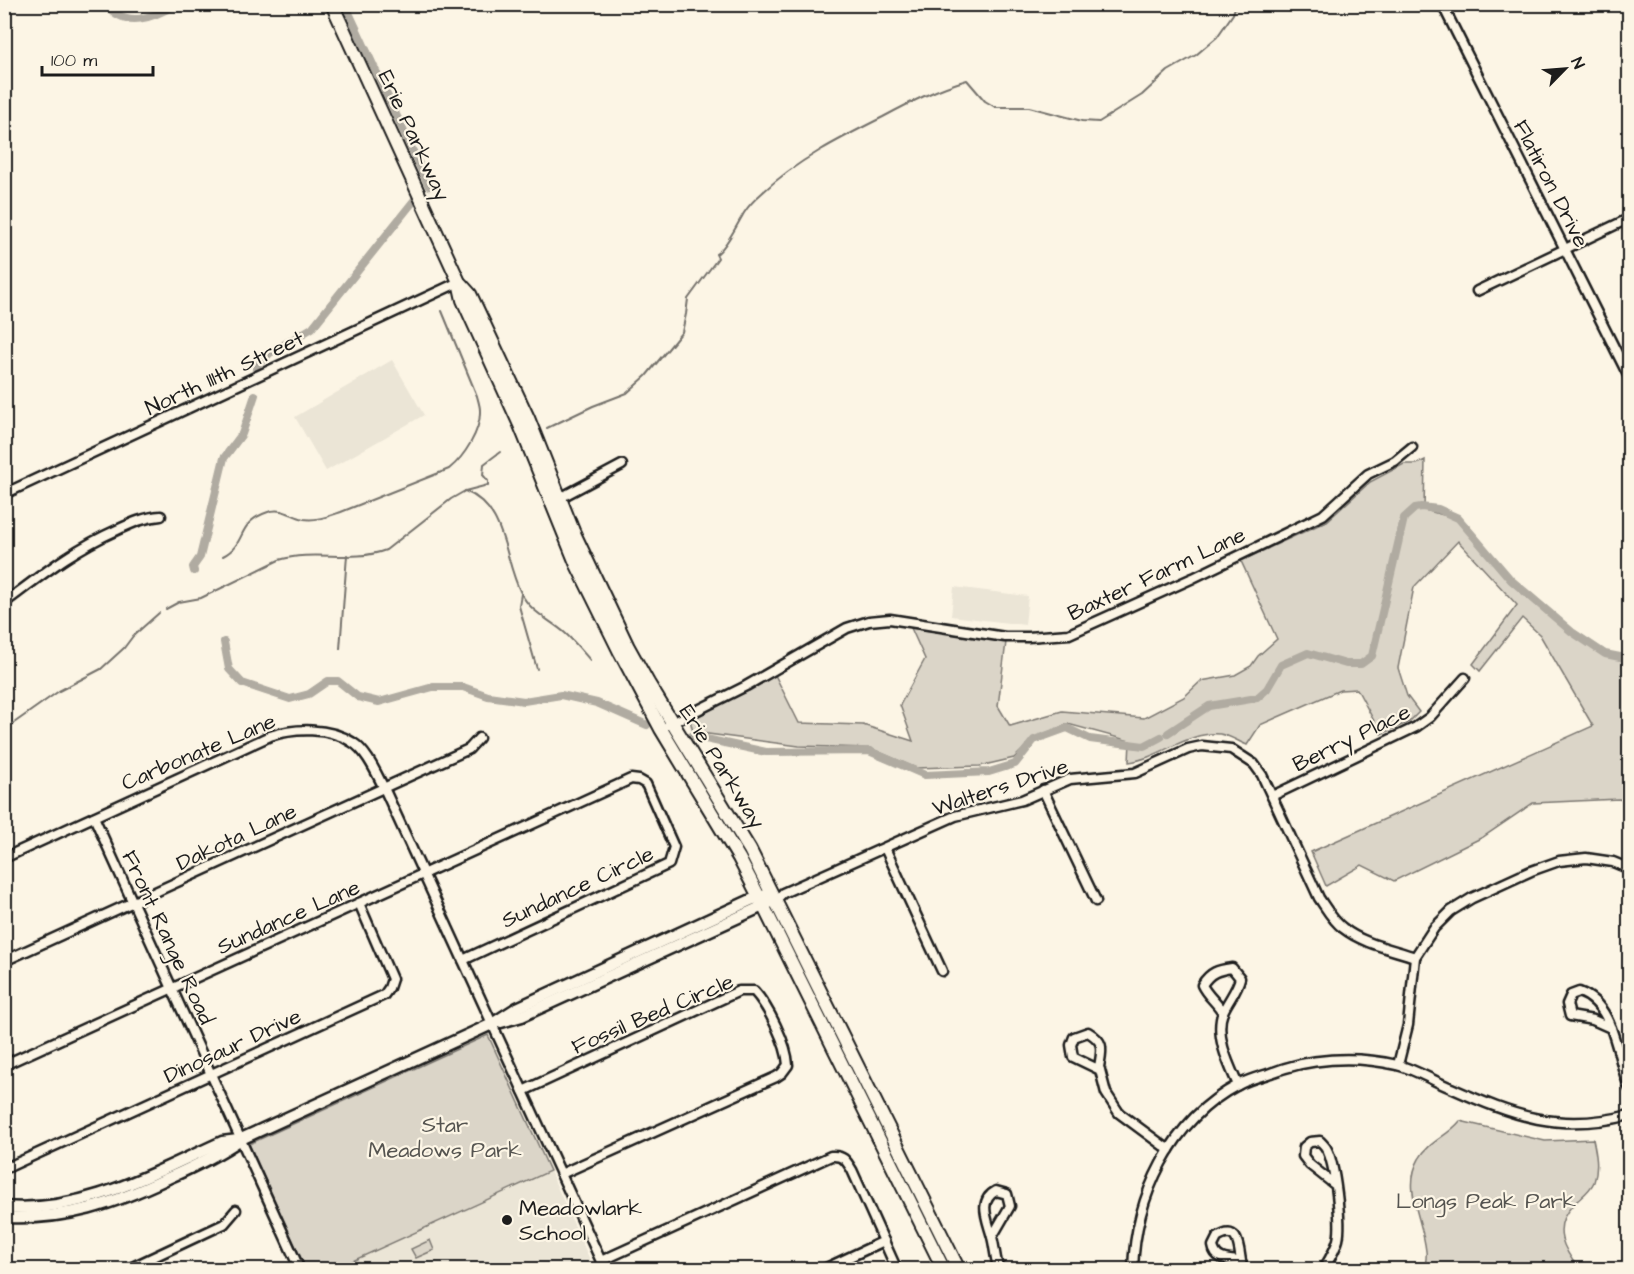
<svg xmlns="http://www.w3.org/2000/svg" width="1634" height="1274" viewBox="0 0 1634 1274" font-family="'Architects Daughter',sans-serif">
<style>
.built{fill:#ebe5d6}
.green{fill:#dbd5c8;stroke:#7c7872;stroke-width:1.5}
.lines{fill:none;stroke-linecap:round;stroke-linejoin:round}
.stream{stroke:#75726c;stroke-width:2}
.canal{stroke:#b0aba1;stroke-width:8}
.minor-casing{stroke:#1c1c1c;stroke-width:13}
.tertiary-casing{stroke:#1c1c1c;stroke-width:15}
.secondary-casing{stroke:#1c1c1c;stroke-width:16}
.minor{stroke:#fcf5e5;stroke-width:8}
.tertiary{stroke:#fcf5e5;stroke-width:10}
.secondary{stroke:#fcf5e5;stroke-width:12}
.poi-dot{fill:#1c1c1c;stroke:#fcf5e5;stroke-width:2}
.labels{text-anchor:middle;stroke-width:4.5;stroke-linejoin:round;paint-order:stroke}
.street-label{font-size:22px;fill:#1c1c1c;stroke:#fcf5e5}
.park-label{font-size:22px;fill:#555450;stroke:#fcf5e5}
.poi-label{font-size:22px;fill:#1c1c1c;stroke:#fcf5e5;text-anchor:start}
</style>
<rect width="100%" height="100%" fill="#fcf5e5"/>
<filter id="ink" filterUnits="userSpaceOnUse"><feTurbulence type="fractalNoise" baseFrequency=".0167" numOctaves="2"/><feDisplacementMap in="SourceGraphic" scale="12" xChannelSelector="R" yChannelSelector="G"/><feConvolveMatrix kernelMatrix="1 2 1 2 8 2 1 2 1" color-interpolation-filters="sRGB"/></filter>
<g filter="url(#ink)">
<g class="built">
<path d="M 392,360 L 424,415 L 326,471 L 295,417 Z"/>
<path d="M 954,587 L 1028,596 L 1025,625 L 951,616 Z"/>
<path d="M 550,1171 L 594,1269 L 335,1270 Z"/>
</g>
<g class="green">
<path d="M 1425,460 L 1424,510 L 1455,518 L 1530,598 L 1556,621 L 1600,652 L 1612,657 L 1629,661 L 1629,803 L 1619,799 L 1533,803 L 1483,837 L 1394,881 L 1362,865 L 1326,886 L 1311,852 L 1593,726 L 1540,635 L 1522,618 L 1480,671 L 1473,664 L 1517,605 L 1458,541 L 1414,587 L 1398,668 L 1407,696 L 1419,712 L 1409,722 L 1381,734 L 1357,689 L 1340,690 L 1260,725 L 1247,745 C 1239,742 1229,735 1220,734 C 1188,731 1160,758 1129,762 L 1130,741 L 1068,724 L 1036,737 L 1014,758 L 980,766 L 916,768 L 870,748 L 799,746 L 693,732 L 690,720 L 775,675 L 799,723 L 863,725 L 913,741 L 900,705 L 925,659 L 911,628 L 1006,642 L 998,706 L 1010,726 L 1062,711 L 1144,718 L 1184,697 L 1201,681 L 1235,675 L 1251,666 L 1258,656 L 1277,639 L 1241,561 L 1327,521 L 1370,482 L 1404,464 L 1417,464 Z"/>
<path d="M 488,1035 L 550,1171 L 335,1269 L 306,1269 L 249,1144 Z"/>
<path d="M 1460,1121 L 1545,1141 L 1593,1139 C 1596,1153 1599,1168 1594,1182 C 1589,1193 1579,1198 1572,1206 C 1551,1228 1564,1250 1579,1269 L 1425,1269 C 1425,1263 1427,1257 1426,1251 C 1423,1220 1402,1188 1419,1159 C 1428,1142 1448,1136 1460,1121 Z"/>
<path d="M 430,1240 L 434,1250 L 416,1258 L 411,1249 Z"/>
</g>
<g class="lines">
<g class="stream">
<path d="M 547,428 L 593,406 L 627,393 L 646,376 L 682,332 L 686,314 L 688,299 L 718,258 L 716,254 C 725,250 738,223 744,213 C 749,205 755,199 762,193 C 797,160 841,138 883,117 C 911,102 936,89 967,80 L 985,101 L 995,107 L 1029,107 L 1082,121 L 1099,122 L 1142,95 L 1168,71 L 1196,55 L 1217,37 L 1233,14 L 1236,4"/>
<path d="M 465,491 C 507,508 503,558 521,593 C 531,613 549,619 565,633 C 574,641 582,651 590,660"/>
<path d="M 223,556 C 248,543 235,523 268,512 C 282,507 291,516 304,519 C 316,521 329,516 341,512 L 449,469 C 464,457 481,431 480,410 C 480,406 478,400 477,396 L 442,311"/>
<path d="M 521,594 L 519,606 L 537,669"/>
<path d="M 166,609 L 179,602 L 201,598 L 279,560 C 314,549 352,563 386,550 L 451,499 L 465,491 L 488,485 L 488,481 L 483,475 L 484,464 L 500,452"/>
<path d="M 340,649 L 347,555"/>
<path d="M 4,730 L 59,691 L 101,669 L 124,648 L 133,636 L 159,613"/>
</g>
<g class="canal">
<path d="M 106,4 C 126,30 154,17 177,4"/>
<path d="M 345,4 L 429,186"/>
<path d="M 256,369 L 257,365 L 270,353 L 312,328 L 416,198"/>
<path d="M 194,571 L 193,567 L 200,557 L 224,458 L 242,434 L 255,395"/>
<path d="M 224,642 L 229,669 L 242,683 L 290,699 L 309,694 L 328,681 L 338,681 L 358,697 L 379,702 L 433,687 L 463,687 L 488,696 L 524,701 L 561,695 L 597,703 L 647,725"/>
<path d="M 1168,733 L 1209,706 L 1257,698 L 1267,689 L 1281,665 L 1308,653 L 1346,664 L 1361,664 L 1372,656 L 1404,518 L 1415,508 L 1421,507 L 1438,509 L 1458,518 L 1511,580 L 1572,632 L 1605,654 L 1630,659"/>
<path d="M 692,736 L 766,752 L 869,751 L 925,775 L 989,772 L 1015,764 L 1034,740 L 1067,728 L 1090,739 L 1144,746 L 1161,737"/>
</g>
<g class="minor-casing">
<g id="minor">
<path d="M 1442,4 L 1630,379"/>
<path d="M 1477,291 L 1630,218"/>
<path d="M 4,494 L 459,282"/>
<path d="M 560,498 L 622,465"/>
<path d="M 4,603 C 43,574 72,550 117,530 C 132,523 145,517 161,516"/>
<path d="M 668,725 L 746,686 L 847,628 L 869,621 L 890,619 L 1005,637 L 1028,637 L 1069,634 L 1193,578 L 1323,515 L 1368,474 L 1395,461 L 1412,447"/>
<path d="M 1043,790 L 1096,901"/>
<path d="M 1272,796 L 1416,727 L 1430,717 L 1465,678"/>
<path d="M 94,817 L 300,1270"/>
<path d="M 885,848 L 942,971"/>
<path d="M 4,858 L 270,736 C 295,728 329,727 352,742 C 367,751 376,773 384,788 L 605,1270"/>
<path d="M 776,900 L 783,893 L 955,816 L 1022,800 L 1070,779 L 1135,773 L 1188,749 L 1202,746 L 1231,749 L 1254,764 L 1262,775 L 1319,898 C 1326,908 1333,921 1343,928 C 1363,944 1392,949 1415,957"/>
<path d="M 4,961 L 469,749 L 479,738"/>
<path d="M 1223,1013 C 1217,1002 1207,996 1202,985 C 1210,972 1218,970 1232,968 L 1240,978 C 1237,991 1228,1000 1223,1012 C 1214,1035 1229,1065 1238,1085"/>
<path d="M 1611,1028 L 1593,1020 L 1570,1016 L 1567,1004 L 1571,995 L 1579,992 C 1616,1005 1616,1058 1630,1089"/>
<path d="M 4,1065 L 631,779 L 639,780 L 646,784 L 674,847 L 669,864 L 463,960"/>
<path d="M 1398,1065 L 1408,1025 L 1415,957 L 1434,928 L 1451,911 L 1472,898 L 1531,871 L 1559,861 L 1586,858 L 1613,862 L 1630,869"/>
<path d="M 1100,1070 L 1073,1057 L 1071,1045 L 1074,1037 L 1088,1032 C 1105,1042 1102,1049 1099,1067 L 1100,1070 L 1106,1093 L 1119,1113 L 1169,1150"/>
<path d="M 523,1091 L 739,991 L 754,991 C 768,1006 787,1044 788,1065 L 782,1073 L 776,1077 L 561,1174"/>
<path d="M 4,1169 L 384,995 L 389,988 L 392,979 L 359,903"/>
<path d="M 992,1237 L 1010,1206 L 1007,1194 L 996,1191 C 977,1201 988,1221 992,1237 C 995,1248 995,1259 999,1270"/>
<path d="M 601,1261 L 831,1156 C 843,1155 846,1160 852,1170 L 897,1270"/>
<path d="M 1239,1261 C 1228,1260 1215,1260 1213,1246 L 1217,1238 C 1243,1221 1238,1258 1243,1270"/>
<path d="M 126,1270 L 224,1224 L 236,1210"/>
<path d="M 822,1270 L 884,1241"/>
<path d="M 1133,1270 C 1135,1197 1171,1120 1238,1085 C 1247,1080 1258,1077 1268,1074 C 1308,1058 1354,1055 1397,1065 C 1415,1069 1433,1081 1451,1088 C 1514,1116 1559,1133 1630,1115"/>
<path d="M 1323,1270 C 1329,1260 1335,1251 1338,1240 C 1342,1224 1335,1162 1326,1148 C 1325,1146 1322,1143 1320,1141 L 1310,1142 L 1304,1147 L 1303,1156 L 1310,1165 L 1334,1184"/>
</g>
</g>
<g class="tertiary-casing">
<g id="tertiary">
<path d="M 501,1022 L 522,1016 L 776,900"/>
<path d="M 4,1207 C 83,1214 153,1173 222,1142 L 238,1140"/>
<path d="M 4,1217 C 67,1220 113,1204 168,1178 C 193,1167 218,1155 241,1139 L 492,1024 L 517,1008 L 751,900 L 766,895"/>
</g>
</g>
<g class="secondary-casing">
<g id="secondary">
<path d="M 332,4 L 459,282 L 463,300 L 520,425 L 576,563 L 620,652 L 661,729 L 739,858 L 756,891 L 944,1270"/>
<path d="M 461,284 L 470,294 L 528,418 L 573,531 L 628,647 L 648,683 L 750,850 L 959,1270"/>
</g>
</g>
<use href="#minor" class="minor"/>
<use href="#tertiary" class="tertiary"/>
<use href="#secondary" class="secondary"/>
</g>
</g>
<circle class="poi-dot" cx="507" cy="1220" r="6"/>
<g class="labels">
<g class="street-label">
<text transform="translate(415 135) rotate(65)" y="8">Erie Parkway</text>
<text transform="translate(1552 183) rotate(63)" y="8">Flatiron Drive</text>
<text transform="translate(224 372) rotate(-25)" y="8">North 111th Street</text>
<text transform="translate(1156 573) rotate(-25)" y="8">Baxter Farm Lane</text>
<text transform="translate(1351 737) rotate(-26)" y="8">Berry Place</text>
<text transform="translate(198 751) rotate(-23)" y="8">Carbonate Lane</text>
<text transform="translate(723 766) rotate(58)" y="8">Erie Parkway</text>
<text transform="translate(1000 786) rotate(-18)" y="8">Walters Drive</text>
<text transform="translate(236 836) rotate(-25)" y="8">Dakota Lane</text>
<text transform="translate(577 886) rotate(-25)" y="8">Sundance Circle</text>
<text transform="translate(288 916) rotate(-24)" y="8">Sundance Lane</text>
<text transform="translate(169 937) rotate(65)" y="8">Front Range Road</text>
<text transform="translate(652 1013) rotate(-23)" y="8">Fossil Bed Circle</text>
<text transform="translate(232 1045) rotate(-25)" y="8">Dinosaur Drive</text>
</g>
<g class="park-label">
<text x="445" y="1132">Star<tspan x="445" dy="25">Meadows Park</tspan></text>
<text x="1486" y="1208">Longs Peak Park</text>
</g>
<g class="poi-label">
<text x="519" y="1215">Meadowlark<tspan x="519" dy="25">School</tspan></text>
</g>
</g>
<rect width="1634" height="1274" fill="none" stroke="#fcf5e5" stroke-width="24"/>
<rect x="12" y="12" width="1610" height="1250" fill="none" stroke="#1c1c1c" stroke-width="2" filter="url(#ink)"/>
<g transform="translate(1565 69) rotate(65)" stroke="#fcf5e5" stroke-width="4.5" paint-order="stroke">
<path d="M0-4.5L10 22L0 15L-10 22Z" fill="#1c1c1c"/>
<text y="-9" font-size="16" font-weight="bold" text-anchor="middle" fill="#1c1c1c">N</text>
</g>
<path d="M42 66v9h111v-9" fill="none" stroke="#1c1c1c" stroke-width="3"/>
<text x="51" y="66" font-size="18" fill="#1c1c1c" stroke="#fcf5e5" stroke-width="4.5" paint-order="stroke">100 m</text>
</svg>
